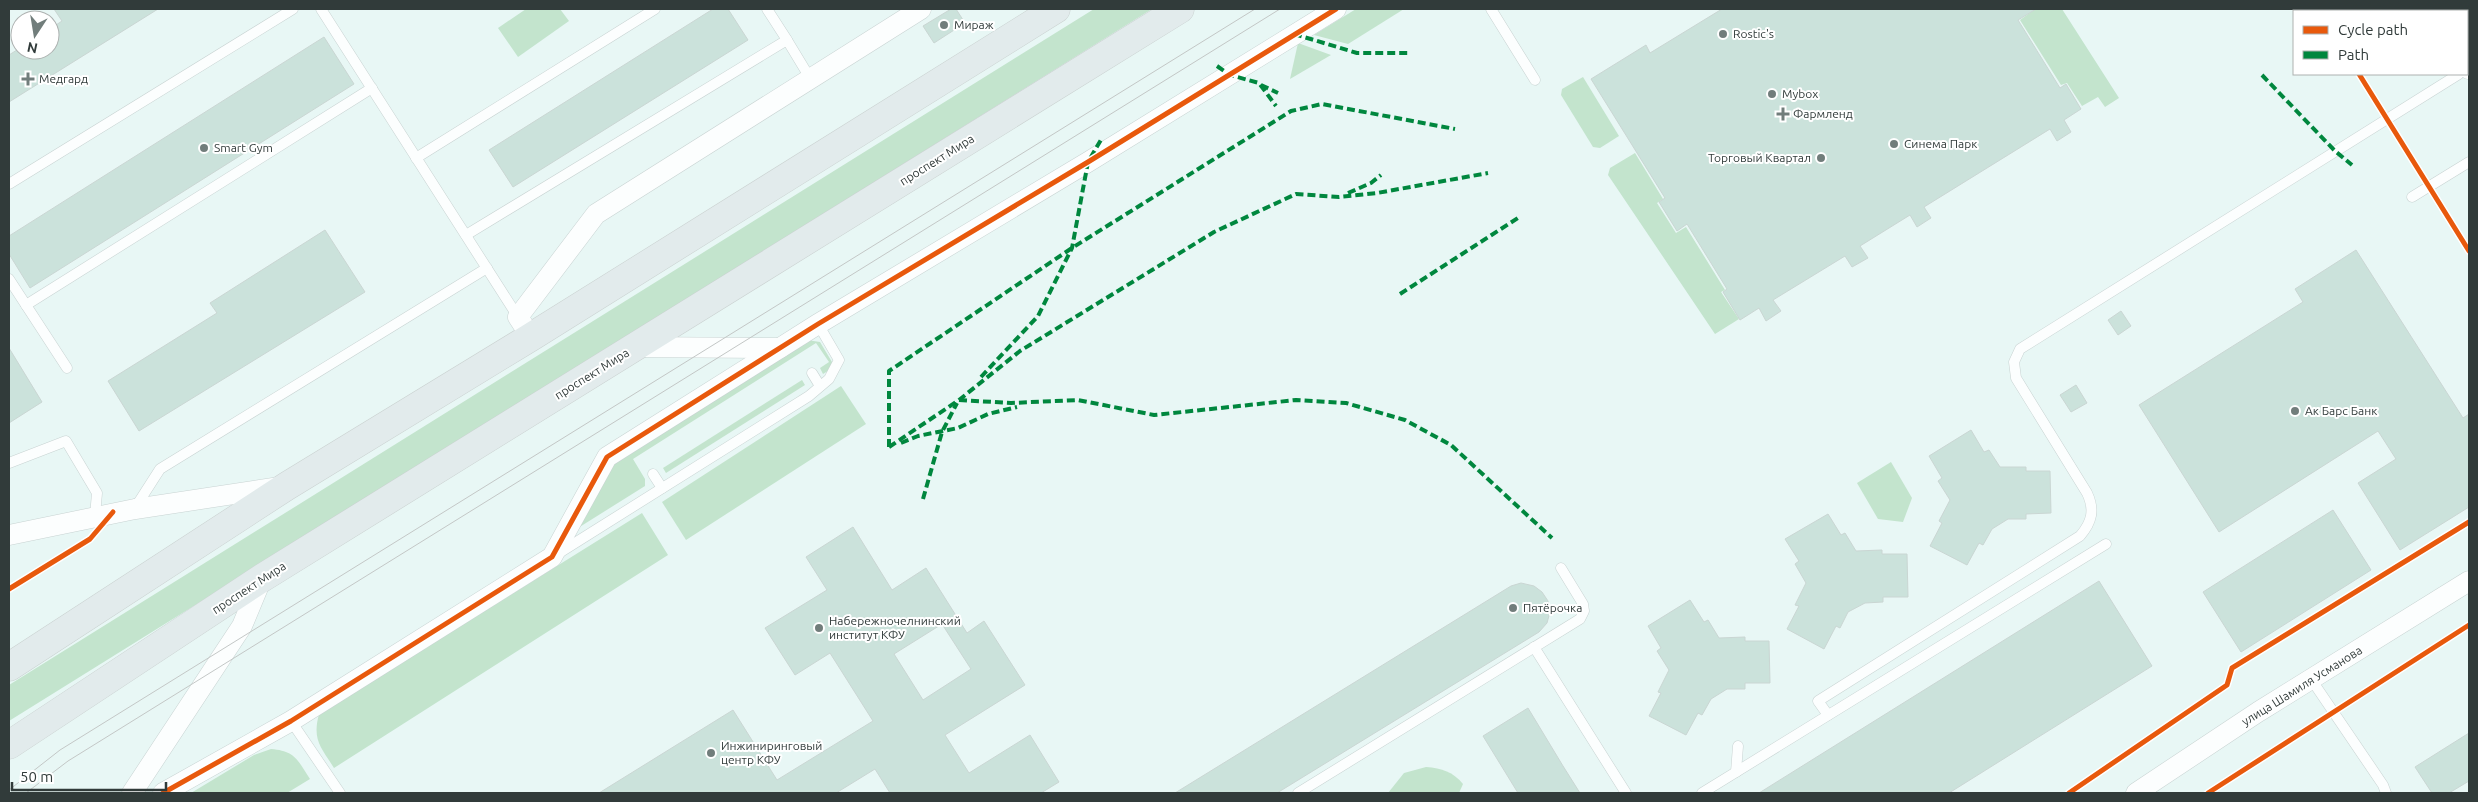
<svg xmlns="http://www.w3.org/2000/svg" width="2478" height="802" viewBox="0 0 2478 802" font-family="Ubuntu,sans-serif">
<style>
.green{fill:#c3e4cd}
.building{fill:#cbe2db;stroke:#cad6d3;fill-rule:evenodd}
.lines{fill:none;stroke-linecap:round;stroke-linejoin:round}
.service-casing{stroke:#c8d3d2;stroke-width:11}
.minor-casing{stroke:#c8d3d2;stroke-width:21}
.tertiary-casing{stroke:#c8d3d2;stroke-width:25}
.primary-casing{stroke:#cad1d0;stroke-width:29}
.service{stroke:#fcfefe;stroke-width:10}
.minor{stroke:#fcfefe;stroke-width:20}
.tertiary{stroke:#fcfefe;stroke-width:24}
.primary{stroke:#e2ebec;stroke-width:28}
.tram{stroke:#c3c7c6;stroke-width:1}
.quiet{stroke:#00873e;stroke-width:4;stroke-dasharray:8 4;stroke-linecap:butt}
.cycleway-casing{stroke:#fff;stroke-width:8}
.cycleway{stroke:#e8590c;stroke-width:5}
.poi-dot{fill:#717d7b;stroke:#fff;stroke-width:2}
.labels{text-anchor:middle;stroke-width:4;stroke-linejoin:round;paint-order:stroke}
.poi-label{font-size:12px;fill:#313b3a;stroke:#fff;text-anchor:start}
.street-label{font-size:12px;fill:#313b3a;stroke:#fff}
</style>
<rect width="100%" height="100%" fill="#e8f7f5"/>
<g class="green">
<path d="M 526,9 L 560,9 L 569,21 L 518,57 L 498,28 Z"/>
<path d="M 1094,9 L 1152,9 L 9,721 L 9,685 Z"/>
<path d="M 1356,9 L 1404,9 L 1348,44 L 1314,35 Z"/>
<path d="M 2029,9 L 2062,9 L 2119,98 L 2105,107 L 2098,97 L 2082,106 L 2067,83 L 2061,85 L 2020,20 L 2031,12 Z"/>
<path d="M 2447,9 L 2469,9 L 2469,44 L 2467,40 L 2467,11 L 2449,11 Z"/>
<path d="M 1298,43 L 1331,55 L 1290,79 Z"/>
<path d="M 1583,77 L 1619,136 L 1600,148 L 1593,147 L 1561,95 L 1562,89 Z"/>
<path d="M 1635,153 L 1663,199 L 1657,203 L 1676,233 L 1686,227 L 1725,290 L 1721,292 L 1739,319 L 1715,334 L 1608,175 L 1610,168 Z"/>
<path d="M 807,340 L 820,342 L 832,362 L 831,369 L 823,374 L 820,368 L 829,362 L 816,343 L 633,459 L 645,479 L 645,486 L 578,528 L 606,475 L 618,459 Z"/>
<path d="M 802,380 L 805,385 L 666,473 L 663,468 Z"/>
<path d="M 841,386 L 866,424 L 686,540 L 662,502 Z"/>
<path d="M 1891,462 L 1912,498 L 1903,522 L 1878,519 L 1857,483 Z"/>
<path d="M 642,513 L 668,555 L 334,768 C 321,747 312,740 319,714 Z"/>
<path d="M 271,749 C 295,751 297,759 310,779 L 287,793 L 191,793 L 254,755 Z"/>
<path d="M 1426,767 C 1442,768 1453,772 1463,784 L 1459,793 L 1388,793 L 1404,773 Z"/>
</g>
<g class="building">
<path d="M 54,9 L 158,9 L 9,102 L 9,55 L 20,48 L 20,50 L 50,50 L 50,29 L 62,21 Z"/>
<path d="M 713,9 L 728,9 L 748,40 L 513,187 L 489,150 Z"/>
<path d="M 951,9 L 956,9 L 965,23 L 934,43 L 923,26 Z"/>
<path d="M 1722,9 L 2036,9 L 2018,20 L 2060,88 L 2066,84 L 2081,109 L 2064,120 L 2071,132 L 2057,141 L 2050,129 L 1924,207 L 1931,218 L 1917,227 L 1910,215 L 1860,246 L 1868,258 L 1852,267 L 1845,256 L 1773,300 L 1781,311 L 1766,321 L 1759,308 L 1740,320 L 1723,292 L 1727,289 L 1687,224 L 1677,231 L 1659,202 L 1665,198 L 1591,79 L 1646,45 L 1650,53 Z"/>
<path d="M 324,37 L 354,84 L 30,288 L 9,254 L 9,236 Z"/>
<path d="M 325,230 L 365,292 L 139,431 L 108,381 L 217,313 L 210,303 Z"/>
<path d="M 2356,250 L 2463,418 L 2469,414 L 2469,507 L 2400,550 L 2358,483 L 2396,459 L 2378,431 L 2219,532 L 2139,405 L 2303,302 L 2295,289 Z"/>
<path d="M 2121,311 L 2131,326 L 2118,335 L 2108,320 Z"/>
<path d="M 9,348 L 42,402 L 9,423 Z"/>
<path d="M 2076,385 L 2087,403 L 2071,412 L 2060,395 Z"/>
<path d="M 1971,430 L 1984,452 L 1989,450 L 2000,467 L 2026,467 L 2026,471 L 2050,471 L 2051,513 L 2026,514 L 2026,519 L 2008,519 L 1992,529 L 1983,545 L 1979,543 L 1967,565 L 1930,546 L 1942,523 L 1939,521 L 1950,500 L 1938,481 L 1942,478 L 1929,456 Z"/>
<path d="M 2333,510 L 2371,570 L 2241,652 L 2203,592 Z"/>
<path d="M 1828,514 L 1841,535 L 1845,533 L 1856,551 L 1882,550 L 1882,554 L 1907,554 L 1908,597 L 1883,597 L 1883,602 L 1865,603 L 1848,612 L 1840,628 L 1836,626 L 1824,649 L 1787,629 L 1799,606 L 1795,605 L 1806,583 L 1795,564 L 1799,561 L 1785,539 Z"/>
<path d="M 853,527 L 892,590 L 926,568 L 967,633 L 984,621 L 1025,685 L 945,735 L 969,773 L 1030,735 L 1059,782 L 1041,793 L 890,793 L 875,769 L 836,793 L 599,793 L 733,710 L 777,780 L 873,721 L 830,653 L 795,675 L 765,628 L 827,590 L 806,557 ZM 942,624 L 971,669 L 923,700 L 894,654 Z"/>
<path d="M 2099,581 L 2152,666 L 1949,793 L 1759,793 Z"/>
<path d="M 1521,583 L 1534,586 L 1542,592 L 1548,601 L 1550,612 L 1547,623 L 1539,632 L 1277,793 L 1175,793 L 1511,586 Z"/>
<path d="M 1690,600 L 1704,622 L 1708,620 L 1719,638 L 1745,637 L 1745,641 L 1769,641 L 1770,683 L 1745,683 L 1745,689 L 1727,689 L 1711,699 L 1702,715 L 1698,713 L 1686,735 L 1649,716 L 1661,693 L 1658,692 L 1669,670 L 1657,651 L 1661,648 L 1648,626 Z"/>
<path d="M 1528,708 L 1563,766 L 1580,793 L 1518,793 L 1483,736 Z"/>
<path d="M 2469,733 L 2469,781 L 2449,793 L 2432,793 L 2415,767 Z"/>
</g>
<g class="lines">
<g class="service-casing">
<g id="service">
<path d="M 321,9 L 518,317"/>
<path d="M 767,9 L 787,40"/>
<path d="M 1491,9 L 1535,80"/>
<path d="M 2365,11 L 2369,9"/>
<path d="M 416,158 L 655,9"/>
<path d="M 9,184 L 293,9"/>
<path d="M 2412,197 L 2469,162"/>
<path d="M 466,235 L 787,40 L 810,78"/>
<path d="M 9,279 L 67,368"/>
<path d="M 26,305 L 372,88"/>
<path d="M 812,373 L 820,386"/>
<path d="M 9,463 L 66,441 L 97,493 L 95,516"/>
<path d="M 653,474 L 662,488"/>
<path d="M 135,508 L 160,469 L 487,268"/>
<path d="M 559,553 L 809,396 L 829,379 L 839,360 L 818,324"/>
<path d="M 1534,647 L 1626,793"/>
<path d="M 2311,679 L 2383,785 L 2386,793"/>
<path d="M 1828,715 L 1818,701 L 2080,536 C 2092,522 2095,510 2087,493 L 2016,378 L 2014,362 L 2020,349 L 2459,74"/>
<path d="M 291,721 L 340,793"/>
<path d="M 1736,772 L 1738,746"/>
<path d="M 1298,793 L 1580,619 L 1584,611 L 1583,604 L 1561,568"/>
<path d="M 1702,793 L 2106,544"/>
</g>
</g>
<g class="minor-casing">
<g id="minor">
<path d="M 531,337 L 518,317 L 596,214 L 921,9"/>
<path d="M 635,347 L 780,348"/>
<path d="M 9,535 L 135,509 L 280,487"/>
<path d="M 132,793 L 242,626 L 262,578"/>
<path d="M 163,793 L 291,721 L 552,557 L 607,457 L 818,324 L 1088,162 L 1336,9"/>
<path d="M 2136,793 L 2258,712 L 2469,581"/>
</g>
</g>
<g class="tertiary-casing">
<g id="tertiary">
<path d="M 2432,9 L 2434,11"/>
<path d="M 2467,63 L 2469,67"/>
</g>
</g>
<g class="primary-casing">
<g id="primary">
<path d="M 9,667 L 287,486 L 531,337 L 1056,9"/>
<path d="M 9,745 L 262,578 L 1180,9"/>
</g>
</g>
<use href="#service" class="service"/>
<use href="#minor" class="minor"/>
<use href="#tertiary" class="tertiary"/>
<use href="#primary" class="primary"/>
<g class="tram">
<path d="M 9,790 L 60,750 L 1255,9"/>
<path d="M 26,793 L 68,761 L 1280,9"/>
</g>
<g class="quiet">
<path d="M 1294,34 L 1357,53 L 1408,53"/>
<path d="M 1217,66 L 1230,75 L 1259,83 L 1276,106"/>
<path d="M 2262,75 L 2335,151 L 2352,165"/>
<path d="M 1261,85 L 1278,93"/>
<path d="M 1348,193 L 1371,183 L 1381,175"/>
<path d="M 1400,294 L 1518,218"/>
<path d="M 981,377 L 1038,316 L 1072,248 L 1088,162 L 1102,138"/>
<path d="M 959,400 L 1011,403 L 1078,400 L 1154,415 L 1296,400 L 1346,403 L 1405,420 L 1451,445 L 1552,538"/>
<path d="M 901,443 L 918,436 L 958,428 L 988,414 L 1017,407"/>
<path d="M 889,447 L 889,371 L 1072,248 L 1291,111 L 1322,104 L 1455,129"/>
<path d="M 889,447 L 959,400 L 1020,351 L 1214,232 L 1296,194 L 1339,197 L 1377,193 L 1488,173"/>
<path d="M 923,499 L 942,432 L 957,403"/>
</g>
<g class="cycleway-casing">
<g id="cycleway">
<path d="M 2359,74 L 2469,251"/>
<path d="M 9,589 L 90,539 L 113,512"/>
<path d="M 163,793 L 291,721 L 552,557 L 607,457 L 818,324 L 1088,162 L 1336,9"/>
<path d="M 2069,793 L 2227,685 L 2232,668 L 2469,522"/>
<path d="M 2208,793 L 2469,625"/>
</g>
</g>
<use href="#cycleway" class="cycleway"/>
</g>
<g class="poi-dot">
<circle cx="944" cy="25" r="5"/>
<circle cx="1723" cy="34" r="5"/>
<path d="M25.5 71.5h5v5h5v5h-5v5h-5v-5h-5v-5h5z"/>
<circle cx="1772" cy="94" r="5"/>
<path d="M1780.5 106.5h5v5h5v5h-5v5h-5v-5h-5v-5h5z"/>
<circle cx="1894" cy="144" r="5"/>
<circle cx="204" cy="148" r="5"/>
<circle cx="1821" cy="158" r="5"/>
<circle cx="2295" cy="411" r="5"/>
<circle cx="1513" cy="608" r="5"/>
<circle cx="819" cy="628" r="5"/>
<circle cx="711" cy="753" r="5"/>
</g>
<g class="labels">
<g class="poi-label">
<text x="954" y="29">Мираж</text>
<text x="1733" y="38">Rostiс's</text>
<text x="39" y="83">Медгард</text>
<text x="1782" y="98">Mybox</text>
<text x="1793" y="118">Фармленд</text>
<text x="1904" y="148">Синема Парк</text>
<text x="214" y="152">Smart Gym</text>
<text x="1811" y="162" text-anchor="end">Торговый Квартал</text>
<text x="2305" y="415">Ак Барс Банк</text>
<text x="1523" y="612">Пятёрочка</text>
<text x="829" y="625">Набережночелнинский<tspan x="829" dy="14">институт КФУ</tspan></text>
<text x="721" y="750">Инжиниринговый<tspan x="721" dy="14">центр КФУ</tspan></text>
</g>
<g class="street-label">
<text transform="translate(937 160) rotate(-32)" y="4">проспект Мира</text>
<text transform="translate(592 374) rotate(-32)" y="4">проспект Мира</text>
<text transform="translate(249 588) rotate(-33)" y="4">проспект Мира</text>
<text transform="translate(2302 686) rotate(-32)" y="4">улица Шамиля Усманова</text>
</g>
</g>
<rect width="2478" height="802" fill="none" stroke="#313b3a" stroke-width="20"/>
<rect x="2293" y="10" width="175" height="65" fill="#ffffff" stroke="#adb1b0"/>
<rect x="2303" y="26" width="25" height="8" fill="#e8590c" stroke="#adb1b0"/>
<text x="2338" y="35" font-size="15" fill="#313b3a">Cycle path</text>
<rect x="2303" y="51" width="25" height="8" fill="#00873e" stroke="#adb1b0"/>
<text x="2338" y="60" font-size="15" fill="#313b3a">Path</text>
<g transform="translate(35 35) rotate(192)"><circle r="24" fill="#ffffff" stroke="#adb1b0"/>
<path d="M0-4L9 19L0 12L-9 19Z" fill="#717d7b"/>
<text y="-8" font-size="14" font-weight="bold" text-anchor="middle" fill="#313b3a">N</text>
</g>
<path d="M12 782v8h154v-8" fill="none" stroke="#313b3a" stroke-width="2.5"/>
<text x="20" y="782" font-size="15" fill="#313b3a" stroke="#ffffff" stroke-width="4" paint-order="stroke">50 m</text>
</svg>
